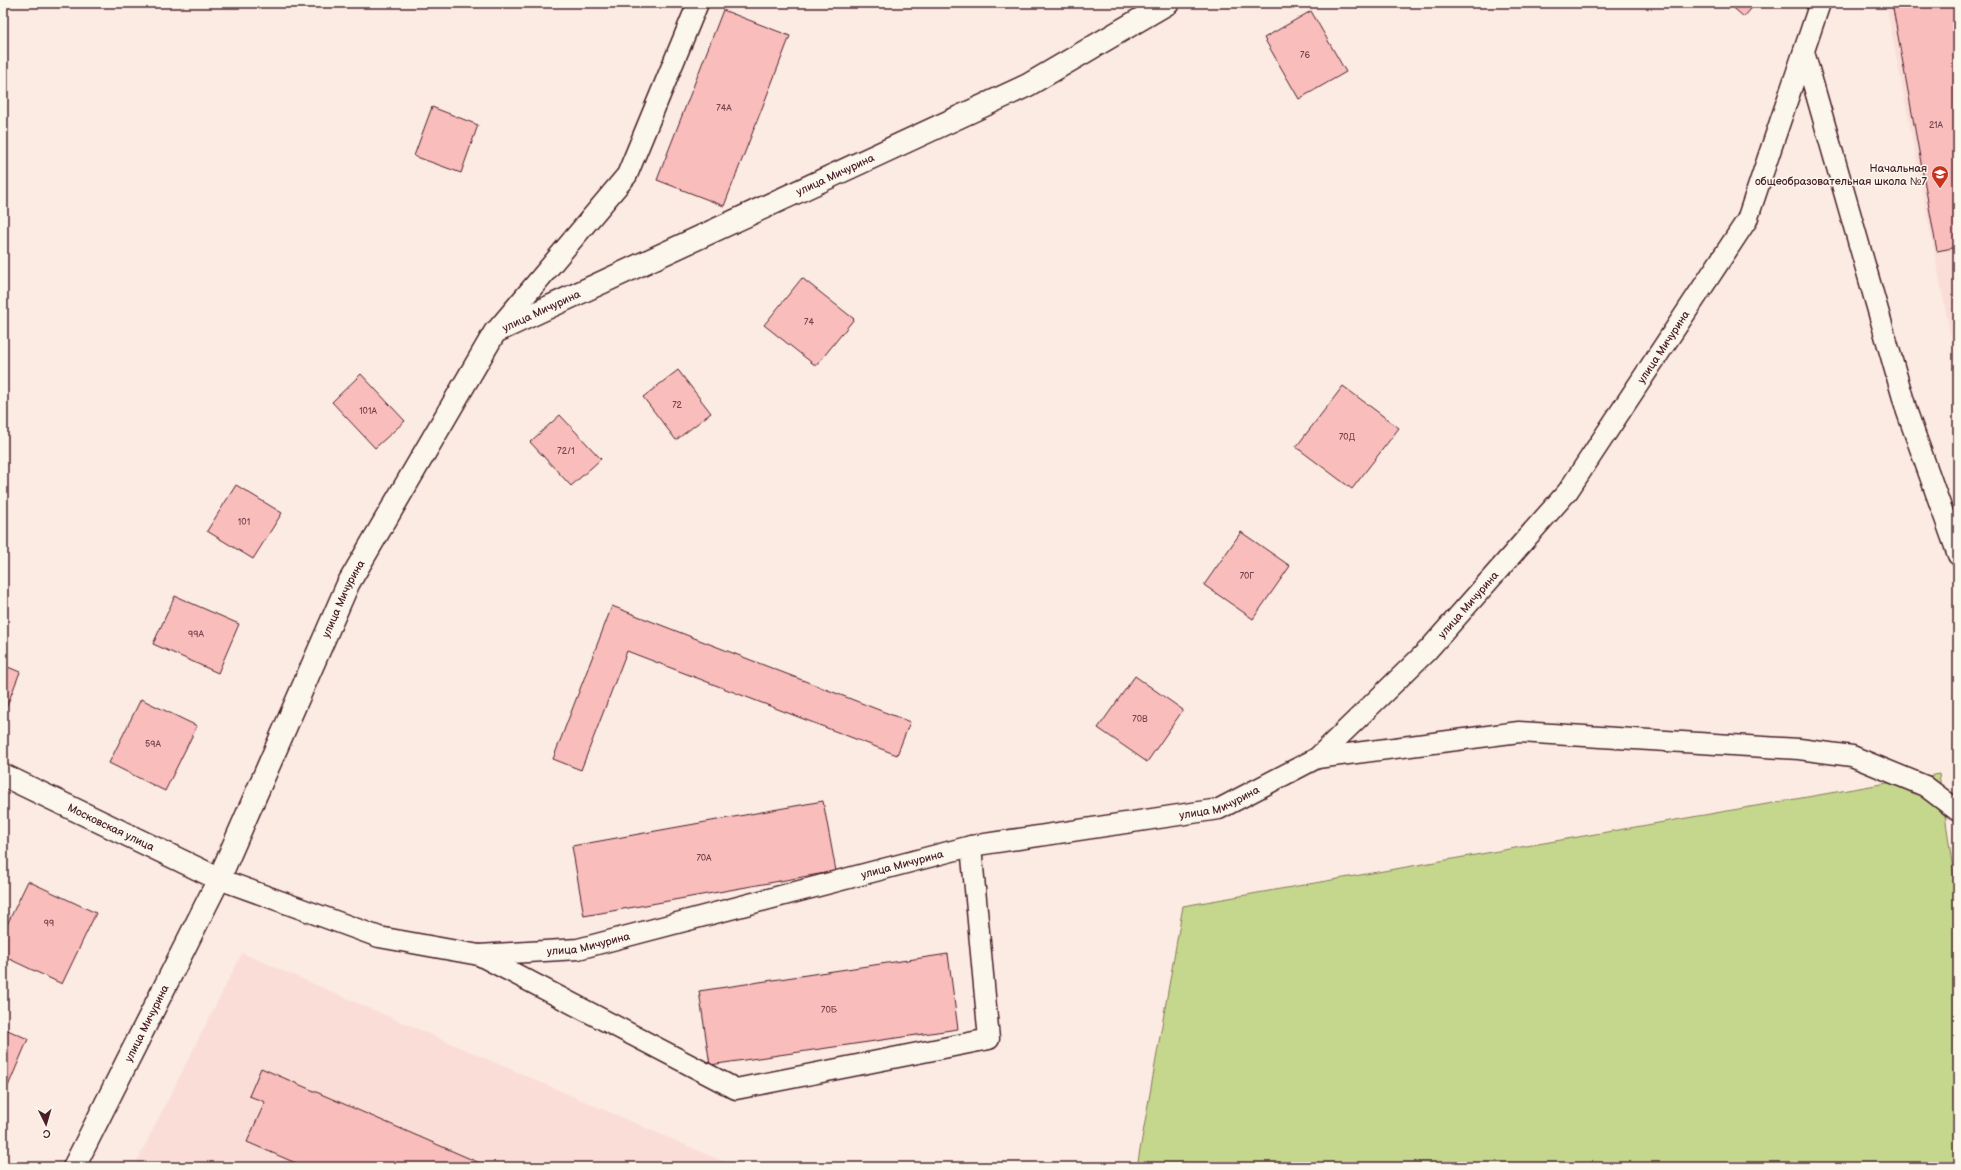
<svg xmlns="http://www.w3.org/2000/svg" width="1961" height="1170" viewBox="0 0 1961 1170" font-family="'Balsamiq Sans',sans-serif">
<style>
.built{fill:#faddd7}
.green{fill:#c4d78c;stroke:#877b5c}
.building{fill:#f9bdbc;stroke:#4a1f2b}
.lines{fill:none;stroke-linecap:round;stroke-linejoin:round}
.service-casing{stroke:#4a1f2b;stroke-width:23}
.minor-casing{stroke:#4a1f2b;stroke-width:25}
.service{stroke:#fbf7ec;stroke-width:20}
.minor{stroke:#fbf7ec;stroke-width:22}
.labels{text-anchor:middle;stroke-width:3;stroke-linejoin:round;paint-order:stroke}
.number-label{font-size:9px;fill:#76464f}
.poi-label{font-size:11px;fill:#4a1f2b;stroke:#fbf7ec;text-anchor:end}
.street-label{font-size:11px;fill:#4a1f2b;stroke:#fbf7ec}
</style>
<rect width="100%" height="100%" fill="#fbebe2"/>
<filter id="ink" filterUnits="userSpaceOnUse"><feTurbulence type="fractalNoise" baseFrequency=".025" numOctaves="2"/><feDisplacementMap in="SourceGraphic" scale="8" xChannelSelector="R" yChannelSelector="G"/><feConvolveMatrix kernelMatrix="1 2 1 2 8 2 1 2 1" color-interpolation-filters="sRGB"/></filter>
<g filter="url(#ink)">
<g class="built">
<path d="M 1886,3 L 1958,3 L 1958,374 Z"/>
<path d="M 242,953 L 736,1167 L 134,1167 Z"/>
</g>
<path class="green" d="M 1939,774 L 1958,904 L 1958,1167 L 1137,1167 L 1183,906 Z"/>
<g class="building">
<path d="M 1728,3 L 1756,3 L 1744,17 Z"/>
<path d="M 1892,3 L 1958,3 L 1958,247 L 1937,251 Z"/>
<path d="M 723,10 L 790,36 L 724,206 L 657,180 Z"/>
<path d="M 1311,11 L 1346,72 L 1299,99 L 1264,38 Z"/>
<path d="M 432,107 L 478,125 L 461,173 L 414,156 Z"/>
<path d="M 802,278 L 854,319 L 816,366 L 764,325 Z"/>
<path d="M 678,370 L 711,413 L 676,440 L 643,397 Z"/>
<path d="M 361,374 L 405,421 L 375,448 L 332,402 Z"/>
<path d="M 1343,386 L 1399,428 L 1352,489 L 1296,447 Z"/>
<path d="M 560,415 L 601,459 L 571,486 L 530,442 Z"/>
<path d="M 236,485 L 282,513 L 253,559 L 207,531 Z"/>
<path d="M 1241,532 L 1290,566 L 1253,619 L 1204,585 Z"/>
<path d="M 175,596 L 239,624 L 218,673 L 153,644 Z"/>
<path d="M 612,606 L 910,722 L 897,755 L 627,651 L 581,770 L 553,759 Z"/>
<path d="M 3,665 L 20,672 L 3,716 Z"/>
<path d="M 1135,676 L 1183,710 L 1147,762 L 1098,728 Z"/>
<path d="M 141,699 L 197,726 L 165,791 L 109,763 Z"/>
<path d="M 823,801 L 836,871 L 584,916 L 572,846 Z"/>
<path d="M 28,881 L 96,913 L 62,984 L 3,956 L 3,933 Z"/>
<path d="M 948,954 L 958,1029 L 710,1065 L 699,991 Z"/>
<path d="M 3,1028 L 28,1039 L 3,1098 Z"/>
<path d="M 261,1068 L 489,1167 L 305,1167 L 247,1142 L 265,1102 L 249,1096 Z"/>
</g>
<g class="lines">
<g class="service-casing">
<g id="service">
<path d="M 1804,52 L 1907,412 L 1958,555"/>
<path d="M 495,332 L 627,175 L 698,3"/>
<path d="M 1317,758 L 1519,732 L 1799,749 L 1852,756 L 1925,786 L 1958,811"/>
<path id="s1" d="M 219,879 L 379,937 L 479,955 L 578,949 L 971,846 L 1219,809 L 1317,758 L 1428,650 L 1568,491 L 1747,220 L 1820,3"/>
<path d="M 479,955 L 736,1089 L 989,1039 L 971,846"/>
</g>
</g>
<g class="minor-casing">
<g id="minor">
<path id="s2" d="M 3,775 L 219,879"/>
<path id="s3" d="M 74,1167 L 219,879 L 348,584 L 495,332 L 1028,85 L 1168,3"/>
</g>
</g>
<use href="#service" class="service"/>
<use href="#minor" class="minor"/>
</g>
</g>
<defs>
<g id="school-pin" transform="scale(0.9)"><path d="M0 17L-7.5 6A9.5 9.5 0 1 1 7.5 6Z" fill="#c8321e" stroke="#fbf7ec"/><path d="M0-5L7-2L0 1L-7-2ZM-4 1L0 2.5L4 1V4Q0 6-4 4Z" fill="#fff"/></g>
</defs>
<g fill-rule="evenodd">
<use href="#school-pin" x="1940" y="174"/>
</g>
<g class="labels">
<g class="number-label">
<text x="1305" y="58">76</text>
<text x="724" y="111">74А</text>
<text x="1936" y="128">21А</text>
<text x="809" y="325">74</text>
<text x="677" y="408">72</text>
<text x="368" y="414">101А</text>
<text x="1347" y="440">70Д</text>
<text x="566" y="454">72/1</text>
<text x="244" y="525">101</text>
<text x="1247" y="579">70Г</text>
<text x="196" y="637">99А</text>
<text x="1140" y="722">70В</text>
<text x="153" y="747">59А</text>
<text x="704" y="861">70А</text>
<text x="49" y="926">99</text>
<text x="829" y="1013">70Б</text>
</g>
<g class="poi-label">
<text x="1927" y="172">Начальная<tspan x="1927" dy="13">общеобразовательная школа №7</tspan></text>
</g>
<g class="street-label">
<text dy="4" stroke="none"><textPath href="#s3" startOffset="1311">улица Мичурина</textPath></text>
<text dy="4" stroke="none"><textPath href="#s3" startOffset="987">улица Мичурина</textPath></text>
<text dy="4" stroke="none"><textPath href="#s1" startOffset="1678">улица Мичурина</textPath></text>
<text dy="4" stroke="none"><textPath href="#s3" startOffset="629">улица Мичурина</textPath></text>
<text dy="4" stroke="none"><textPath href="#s1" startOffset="1354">улица Мичурина</textPath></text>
<text dy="4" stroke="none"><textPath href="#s1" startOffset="1030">улица Мичурина</textPath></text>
<text dy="4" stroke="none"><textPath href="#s2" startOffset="120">Московская улица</textPath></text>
<text dy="4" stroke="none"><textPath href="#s1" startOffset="706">улица Мичурина</textPath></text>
<text dy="4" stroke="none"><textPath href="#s1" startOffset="382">улица Мичурина</textPath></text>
<text dy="4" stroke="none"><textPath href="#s3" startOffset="161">улица Мичурина</textPath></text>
</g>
</g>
<rect width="1961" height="1170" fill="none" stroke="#fbf7ec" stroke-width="16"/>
<rect x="8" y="8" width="1945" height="1154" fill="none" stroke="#4a1f2b" stroke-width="1.5" filter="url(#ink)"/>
<g transform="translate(46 1124) rotate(175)" stroke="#fbf7ec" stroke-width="3" paint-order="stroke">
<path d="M0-3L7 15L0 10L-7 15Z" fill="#4a1f2b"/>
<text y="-6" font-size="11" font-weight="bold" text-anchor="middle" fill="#4a1f2b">С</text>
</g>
</svg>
